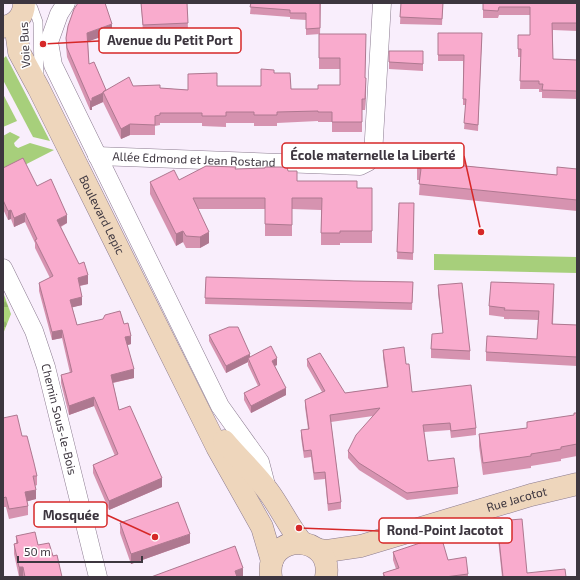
<svg xmlns="http://www.w3.org/2000/svg" width="580" height="580" viewBox="0 0 580 580" font-family="'Exo 2',sans-serif">
<style>
.green{fill:#a7cf7b}
.forest{fill:url(#forest-firs)}
.lines{fill:none;stroke-linecap:round;stroke-linejoin:round}
.lane-casing{stroke:#8b7b90;stroke-width:10}
.street-casing{stroke:#8b7b90;stroke-width:19}
.secondary-casing{stroke:#8b7b90;stroke-width:23}
.lane{stroke:#fff;stroke-width:9}
.street{stroke:#fff;stroke-width:18}
.secondary{stroke:#eed6bc;stroke-width:22}
.wall{fill:#d693b0}
.shaded-wall{fill:#ae7890}
.building{fill:#f9abcd;stroke:#ae7890}
.labels{text-anchor:middle;stroke-width:3;stroke-linejoin:round;paint-order:stroke}
.street-label{font-size:12px;fill:#3d363f;stroke:#fff}
.leader{fill:none;stroke:#d62828;stroke-width:1.5}
.callout-dot{fill:#d62828;stroke:#fff;stroke-width:1.5}
.callout{fill:#fff;stroke:#d62828;stroke-width:1.5}
.callout-label{font-size:13px;text-anchor:middle;font-weight:bold;fill:#3d363f}
</style>
<defs>
<pattern id="forest-firs" width="22" height="20" patternUnits="userSpaceOnUse"><rect width="22" height="20" fill="#abd57b"/><path d="M5 1l3.5 6h-7zM16 11l3.5 6h-7z" fill="#94b76b"/></pattern>
</defs>
<rect width="100%" height="100%" fill="#f9eefc"/>
<g class="green">
<path d="M 6,56 L 50,141 L 33,137 L 3,80 L 3,59 Z"/>
<path d="M 3,94 L 17,121 L 3,127 Z"/>
<path d="M 10,132 L 20,137 L 14,143 L 15,146 L 18,148 L 30,143 L 54,150 L 3,176 L 3,136 Z"/>
<path d="M 434,254 L 577,257 L 577,273 L 434,270 Z"/>
</g>
<path class="forest" d="M 3,292 L 11,314 L 3,334 Z"/>
<g class="lines">
<g class="lane-casing">
<path id="lane" d="M 28,3 L 33,8 L 38,22 L 39,76"/>
</g>
<g class="street-casing">
<g id="street">
<path d="M 66,3 L 59,14 L 49,42 L 53,65 L 220,406 L 260,462 L 267,489"/>
<path id="s1" d="M 97,156 L 360,166 L 368,162 L 373,155 L 382,3"/>
<path id="s2" d="M 3,268 L 34,331 L 46,367 L 98,577"/>
</g>
</g>
<g class="secondary-casing">
<g id="secondary">
<path id="s3" d="M 15,23 L 19,52 L 39,89 L 217,447 L 262,527 L 272,561"/>
<path d="M 3,27 C 16,25 24,16 24,3"/>
<path d="M 224,441 C 238,458 255,473 268,491 C 280,507 289,527 302,543"/>
<path id="s4" d="M 319,550 L 327,551 L 361,546 L 531,495 L 577,484"/>
<path d="M 271,577 C 264,531 334,533 326,577"/>
</g>
</g>
<use href="#lane" class="lane"/>
<use href="#street" class="street"/>
<use href="#secondary" class="secondary"/>
</g>
<g class="wall">
<path d="M 141,3 L 187,3 L 188,29 L 143,32 Z"/>
<path d="M 251,3 L 321,3 L 320,34 L 306,35 L 306,20 L 290,19 L 290,17 L 250,14 Z"/>
<path d="M 401,3 L 443,3 L 442,25 L 400,24 Z"/>
<path d="M 483,3 L 577,3 L 577,31 L 553,30 L 553,59 L 577,60 L 577,99 L 542,98 L 542,92 L 539,92 L 539,89 L 520,89 L 521,57 L 518,57 L 518,35 L 530,35 L 530,15 L 499,15 L 498,18 L 483,18 Z"/>
<path d="M 112,33 L 88,41 L 89,64 L 106,90 L 133,86 L 160,88 L 188,90 L 217,86 L 261,86 L 274,73 L 291,89 L 318,89 L 340,85 L 340,69 L 319,69 L 319,34 L 365,78 L 366,89 L 365,110 L 362,110 L 362,132 L 332,132 L 332,122 L 318,122 L 318,121 L 277,123 L 277,126 L 254,126 L 254,123 L 226,123 L 226,127 L 202,126 L 202,123 L 160,123 L 160,125 L 155,126 L 155,135 L 130,135 L 121,139 L 103,102 L 92,107 L 92,110 L 90,110 L 67,57 L 66,46 L 66,38 Z"/>
<path d="M 438,33 L 482,33 L 478,131 L 464,129 L 466,105 L 463,105 L 463,61 L 438,61 Z"/>
<path d="M 423,51 L 423,71 L 389,69 L 389,62 Z"/>
<path d="M 456,165 L 557,175 L 577,169 L 577,211 L 419,195 L 420,180 L 417,180 L 417,168 Z"/>
<path d="M 3,168 L 37,186 L 67,223 L 61,227 L 88,284 L 80,286 L 82,305 L 72,307 L 77,325 L 124,324 L 131,344 L 127,345 L 134,378 L 113,383 L 119,410 L 162,487 L 109,510 L 93,473 L 93,465 L 115,456 L 94,406 L 69,415 L 61,383 L 61,375 L 70,373 L 62,338 L 52,340 L 39,291 L 39,283 L 50,278 L 35,248 L 35,243 L 25,222 L 14,227 L 11,219 L 8,220 L 3,209 Z"/>
<path d="M 235,169 L 288,171 L 297,181 L 357,188 L 372,188 L 372,243 L 340,243 L 340,245 L 321,245 L 321,210 L 292,209 L 292,236 L 265,236 L 265,209 L 198,209 L 209,243 L 200,248 L 186,248 L 183,242 L 176,246 L 150,194 L 150,182 L 179,180 Z"/>
<path d="M 399,203 L 414,203 L 413,260 L 397,259 Z"/>
<path d="M 206,277 L 354,281 L 413,282 L 412,310 L 205,304 Z"/>
<path d="M 438,285 L 470,351 L 470,360 L 431,358 L 431,349 L 443,333 L 438,294 Z"/>
<path d="M 554,292 L 553,324 L 577,325 L 577,366 L 486,361 L 486,352 L 537,339 L 538,320 L 504,319 L 504,317 L 489,315 L 489,306 Z"/>
<path d="M 209,335 L 250,357 L 277,365 L 275,366 L 286,395 L 251,413 L 244,400 L 244,393 L 258,386 L 248,365 L 248,362 L 226,373 L 209,341 Z"/>
<path d="M 383,350 L 406,364 L 412,392 L 476,428 L 476,435 L 451,438 L 450,430 L 424,432 L 428,461 L 458,487 L 458,494 L 407,500 L 359,470 L 348,458 L 348,451 L 373,416 L 331,422 L 341,502 L 341,509 L 328,511 L 325,479 L 314,480 L 311,457 L 304,458 L 301,437 L 301,430 L 308,429 L 305,407 L 305,400 L 322,392 L 307,366 L 307,359 L 345,393 L 387,387 L 383,357 Z"/>
<path d="M 577,413 L 577,456 L 561,459 L 561,461 L 531,466 L 531,468 L 483,475 L 479,446 L 479,434 L 527,428 L 574,415 Z"/>
<path d="M 3,418 L 22,436 L 37,476 L 37,485 L 35,486 L 36,499 L 27,501 L 28,506 L 28,515 L 9,519 L 6,507 L 3,507 Z"/>
<path d="M 497,521 L 527,573 L 566,577 L 502,577 L 497,529 Z"/>
<path d="M 120,523 L 190,543 L 131,564 L 120,533 Z"/>
<path d="M 16,536 L 38,545 L 53,556 L 62,577 L 23,577 L 23,576 L 19,577 L 14,554 L 14,544 L 16,543 Z"/>
<path d="M 393,552 L 448,560 L 468,574 L 468,577 L 383,577 L 383,573 L 396,569 L 393,560 Z"/>
</g>
<g class="shaded-wall">
<path d="M 112,24 L 112,33 L 87,42 L 87,33 Z"/>
<path d="M 366,78 L 366,89 L 365,110 L 365,99 Z"/>
<path d="M 103,93 L 103,102 L 92,107 L 92,110 L 90,110 L 90,101 L 92,98 Z"/>
<path d="M 130,124 L 130,135 L 121,139 L 121,129 Z"/>
<path d="M 11,210 L 11,219 L 8,220 L 8,211 Z"/>
<path d="M 25,213 L 25,222 L 14,227 L 14,218 Z"/>
<path d="M 67,215 L 67,223 L 57,228 L 57,220 Z"/>
<path d="M 183,231 L 183,242 L 176,246 L 176,234 Z"/>
<path d="M 209,232 L 209,243 L 200,248 L 200,237 Z"/>
<path d="M 88,275 L 88,284 L 78,286 L 78,278 Z"/>
<path d="M 82,297 L 82,305 L 70,308 L 70,300 Z"/>
<path d="M 62,330 L 62,338 L 52,340 L 52,332 Z"/>
<path d="M 131,336 L 131,344 L 125,346 L 125,337 Z"/>
<path d="M 250,354 L 250,361 L 248,358 L 248,362 L 226,373 L 226,366 Z"/>
<path d="M 277,358 L 277,365 L 272,367 L 272,361 Z"/>
<path d="M 134,369 L 134,378 L 111,383 L 111,375 Z"/>
<path d="M 286,388 L 286,395 L 251,413 L 251,406 Z"/>
<path d="M 94,397 L 94,406 L 69,415 L 69,406 Z"/>
<path d="M 162,478 L 162,487 L 109,510 L 109,501 Z"/>
<path d="M 36,490 L 36,499 L 25,502 L 25,492 Z"/>
<path d="M 190,534 L 190,543 L 131,564 L 131,554 Z"/>
<path d="M 19,567 L 23,567 L 23,576 L 19,577 Z"/>
<path d="M 243,568 L 243,577 L 235,577 L 235,571 Z"/>
</g>
<g class="building">
<path d="M 78,3 L 105,3 L 112,24 L 87,33 L 89,64 L 94,62 L 106,90 L 103,92 L 103,93 L 92,98 L 92,101 L 90,101 L 67,48 L 66,38 L 68,26 L 74,9 Z"/>
<path d="M 141,3 L 187,3 L 188,23 L 143,25 Z"/>
<path d="M 251,3 L 320,3 L 320,28 L 306,29 L 306,13 L 290,13 L 290,10 L 250,7 Z"/>
<path d="M 401,3 L 443,3 L 442,19 L 400,17 Z"/>
<path d="M 483,3 L 577,3 L 577,23 L 552,23 L 553,59 L 577,60 L 577,91 L 542,90 L 543,84 L 539,84 L 539,81 L 520,81 L 521,49 L 518,49 L 518,35 L 530,35 L 530,7 L 499,7 L 498,11 L 483,10 Z"/>
<path d="M 438,33 L 482,33 L 478,125 L 464,123 L 466,99 L 463,99 L 464,55 L 438,55 Z"/>
<path d="M 319,34 L 366,34 L 365,78 L 366,78 L 365,99 L 362,99 L 362,122 L 332,122 L 332,112 L 318,112 L 318,111 L 277,112 L 277,115 L 254,115 L 254,112 L 226,112 L 226,116 L 202,116 L 202,113 L 160,113 L 160,115 L 155,116 L 155,125 L 130,124 L 121,129 L 103,92 L 129,77 L 133,86 L 160,85 L 160,88 L 188,90 L 188,74 L 217,73 L 217,86 L 261,86 L 261,69 L 274,70 L 274,73 L 290,73 L 291,89 L 318,89 L 318,85 L 340,85 L 340,58 L 319,58 Z"/>
<path d="M 389,51 L 423,51 L 423,64 L 389,62 Z"/>
<path d="M 419,155 L 456,160 L 455,165 L 557,175 L 557,167 L 577,169 L 577,200 L 419,184 L 421,169 L 417,168 Z"/>
<path d="M 23,158 L 37,186 L 51,179 L 67,215 L 57,220 L 79,264 L 84,262 L 88,275 L 78,278 L 82,297 L 70,300 L 77,325 L 103,319 L 105,315 L 120,311 L 124,324 L 128,323 L 131,336 L 125,337 L 134,369 L 111,375 L 119,410 L 130,406 L 162,478 L 109,501 L 93,465 L 118,454 L 94,397 L 69,406 L 61,375 L 72,372 L 62,330 L 52,332 L 39,283 L 53,276 L 35,240 L 37,239 L 25,213 L 14,218 L 11,210 L 8,211 L 3,200 L 3,168 Z"/>
<path d="M 206,166 L 236,167 L 235,169 L 265,168 L 265,167 L 287,167 L 288,171 L 297,171 L 297,181 L 357,181 L 357,188 L 372,188 L 372,231 L 340,231 L 340,233 L 321,233 L 322,198 L 292,198 L 292,225 L 265,224 L 265,198 L 193,198 L 209,232 L 200,237 L 186,236 L 183,231 L 176,234 L 150,182 L 174,170 L 179,180 Z"/>
<path d="M 399,203 L 414,203 L 413,253 L 397,252 Z"/>
<path d="M 206,277 L 354,281 L 413,282 L 412,303 L 205,298 Z"/>
<path d="M 491,282 L 554,284 L 552,324 L 577,325 L 577,357 L 486,352 L 487,336 L 537,339 L 539,311 L 504,310 L 505,308 L 489,306 Z"/>
<path d="M 462,283 L 470,351 L 431,349 L 432,334 L 443,333 L 438,285 Z"/>
<path d="M 229,327 L 238,327 L 250,354 L 226,366 L 209,335 Z"/>
<path d="M 271,346 L 277,358 L 272,361 L 286,388 L 251,406 L 244,393 L 260,385 L 248,358 Z"/>
<path d="M 404,347 L 406,364 L 409,364 L 412,392 L 471,385 L 476,428 L 451,431 L 450,423 L 423,425 L 428,461 L 454,458 L 458,487 L 407,493 L 359,463 L 348,451 L 356,435 L 380,408 L 330,415 L 341,502 L 328,504 L 325,472 L 314,473 L 311,450 L 304,451 L 301,430 L 309,429 L 305,400 L 325,391 L 307,359 L 320,353 L 345,393 L 388,387 L 383,350 Z"/>
<path d="M 574,413 L 577,413 L 577,444 L 561,447 L 561,449 L 531,454 L 531,456 L 483,463 L 479,434 L 527,428 L 527,422 L 574,415 Z"/>
<path d="M 17,415 L 22,436 L 27,436 L 34,463 L 37,476 L 33,476 L 36,490 L 25,492 L 28,506 L 9,509 L 6,497 L 3,498 L 3,418 Z"/>
<path d="M 178,502 L 190,534 L 131,554 L 120,523 Z"/>
<path d="M 522,519 L 527,573 L 565,569 L 566,577 L 503,577 L 497,521 Z"/>
<path d="M 35,532 L 38,545 L 49,543 L 53,556 L 57,555 L 62,577 L 25,577 L 23,567 L 19,567 L 14,544 L 18,543 L 16,536 Z"/>
<path d="M 441,536 L 448,560 L 466,557 L 468,574 L 445,577 L 385,577 L 383,573 L 399,568 L 393,552 Z"/>
<path d="M 235,546 L 243,568 L 235,571 L 237,577 L 151,577 Z"/>
</g>
<g class="labels">
<g class="street-label">
<text transform="translate(25 45) rotate(-93)" y="4">Voie Bus</text>
<text dy="4" stroke="none"><textPath href="#s1" startOffset="97">Allée Edmond et Jean Rostand</textPath></text>
<text dy="4" stroke="none"><textPath href="#s3" startOffset="212">Boulevard Lepic</textPath></text>
<text dy="4" stroke="none"><textPath href="#s2" startOffset="162">Chemin Sous-le-Bois</textPath></text>
<text dy="4" stroke="none"><textPath href="#s4" startOffset="205">Rue Jacotot</textPath></text>
</g>
</g>
<path class="leader" d="M43 44L99 41M481 232L464 156M155 537L107 515M299 528L379 531"/>
<g class="callout-dot">
<circle cx="43" cy="44" r="4"/>
<circle cx="481" cy="232" r="4"/>
<circle cx="155" cy="537" r="4"/>
<circle cx="299" cy="528" r="4"/>
</g>
<g class="callout">
<rect x="99" y="28" width="142" height="25" rx="4"/>
<rect x="282" y="143" width="182" height="25" rx="4"/>
<rect x="34" y="502" width="73" height="25" rx="4"/>
<rect x="379" y="518" width="133" height="25" rx="4"/>
</g>
<g class="callout-label">
<text x="170" y="45">Avenue du Petit Port</text>
<text x="373" y="160">École maternelle la Liberté</text>
<text x="71" y="520">Mosquée</text>
<text x="445" y="535">Rond-Point Jacotot</text>
</g>
<rect width="580" height="580" fill="none" stroke="#3d363f" stroke-width="8"/>
<path d="M18 556v6h124v-6" fill="none" stroke="#3d363f" stroke-width="2"/>
<text x="24" y="556" font-size="12" fill="#3d363f" stroke="#ffffff" stroke-width="3" paint-order="stroke">50 m</text>
</svg>
